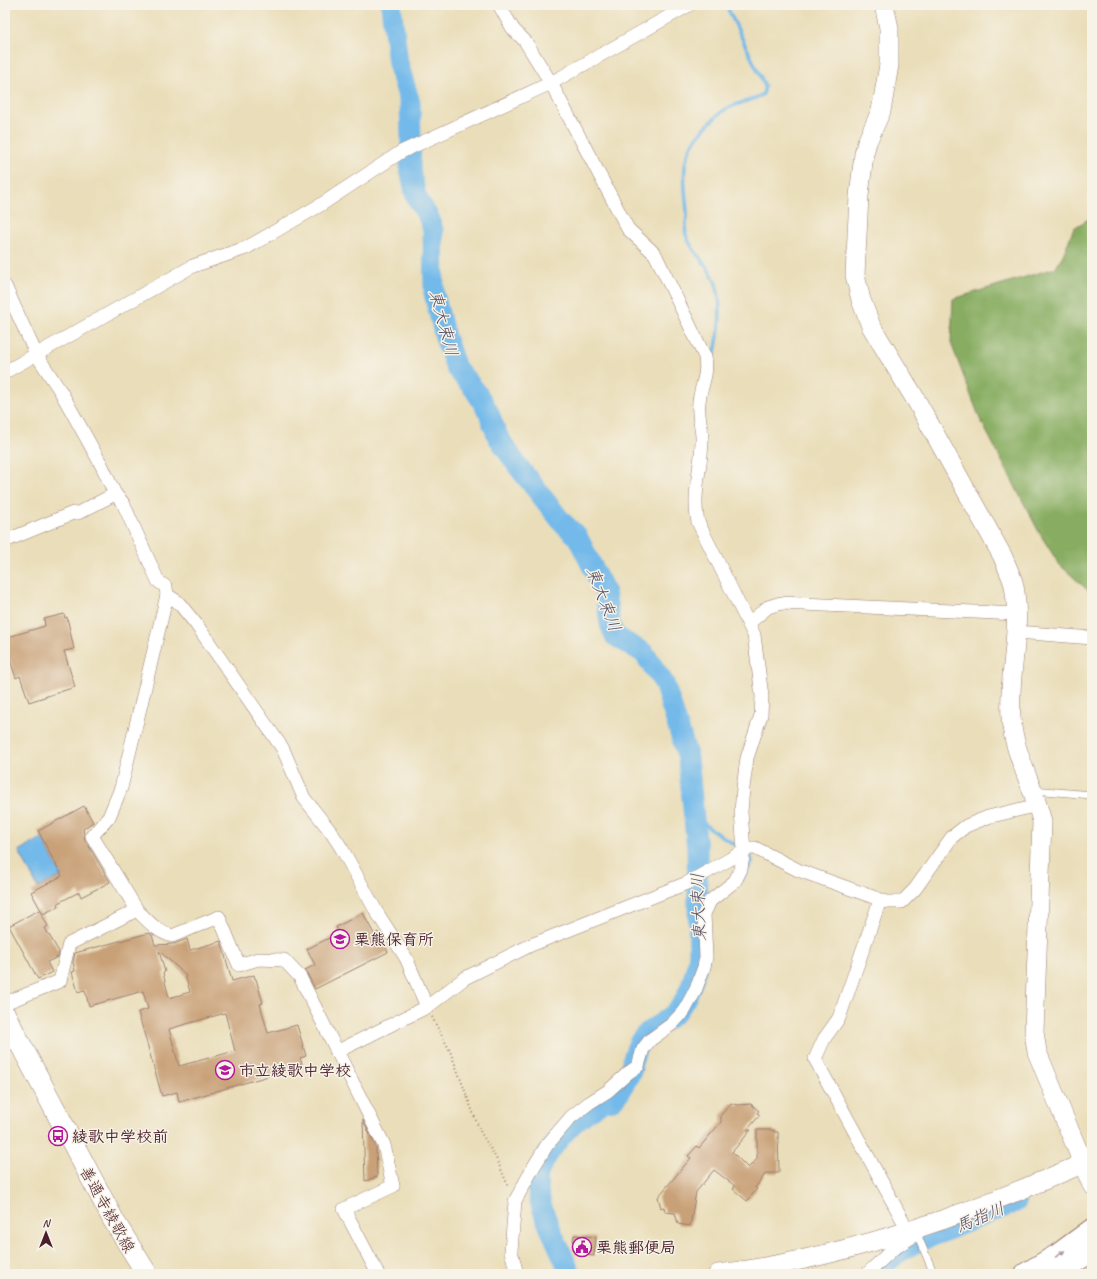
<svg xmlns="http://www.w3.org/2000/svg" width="1097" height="1279" viewBox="0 0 1097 1279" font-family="Caveat,'Klee One',sans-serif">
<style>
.forest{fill:#88ad62;stroke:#696646}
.water{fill:#73baea;stroke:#5e6c8a}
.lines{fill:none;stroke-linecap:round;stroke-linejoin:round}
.stream{stroke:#73baea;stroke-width:3.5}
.river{stroke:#73baea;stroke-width:21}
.building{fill:#c9a178;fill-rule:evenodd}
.lane-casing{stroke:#9a7e72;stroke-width:8}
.street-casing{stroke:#9a7e72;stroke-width:14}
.secondary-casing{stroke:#9a7e72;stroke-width:20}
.primary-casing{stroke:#9a7e72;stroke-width:22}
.highway-casing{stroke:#9a7e72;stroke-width:24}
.path{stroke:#9a7e72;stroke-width:2;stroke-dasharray:1 3;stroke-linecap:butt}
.lane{stroke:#fff;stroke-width:7}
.street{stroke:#fff;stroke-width:13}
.secondary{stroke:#fff;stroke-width:19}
.primary{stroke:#fff;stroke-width:21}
.highway{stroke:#fff;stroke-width:22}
.oneway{fill:#ae9aa0}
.labels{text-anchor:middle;stroke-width:3;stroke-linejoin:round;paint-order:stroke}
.poi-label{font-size:16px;font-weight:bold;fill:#4a1f2b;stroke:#f7f3e8;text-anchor:start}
.street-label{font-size:16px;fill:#4a1f2b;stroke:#f7f3e8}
.water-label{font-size:17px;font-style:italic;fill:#564e64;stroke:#f7f3e8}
</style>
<rect width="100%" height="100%" fill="#f7f3e8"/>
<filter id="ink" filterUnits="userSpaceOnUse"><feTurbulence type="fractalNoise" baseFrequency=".025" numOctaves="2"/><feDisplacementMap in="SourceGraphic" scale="8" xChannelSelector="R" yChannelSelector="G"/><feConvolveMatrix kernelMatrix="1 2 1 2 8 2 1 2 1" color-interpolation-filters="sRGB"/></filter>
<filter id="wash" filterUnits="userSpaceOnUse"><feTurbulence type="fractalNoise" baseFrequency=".012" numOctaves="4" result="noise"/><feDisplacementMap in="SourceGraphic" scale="16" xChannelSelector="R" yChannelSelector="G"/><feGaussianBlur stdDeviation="0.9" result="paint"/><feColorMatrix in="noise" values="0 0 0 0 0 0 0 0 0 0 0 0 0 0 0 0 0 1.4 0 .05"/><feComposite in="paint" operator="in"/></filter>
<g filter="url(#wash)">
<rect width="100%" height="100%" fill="#eadeba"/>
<path class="forest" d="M 1090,218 L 1092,218 L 1092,594 L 1059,564 L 1040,534 L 980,419 L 951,343 L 953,299 L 1055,268 L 1063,255 L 1074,228 Z"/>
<path class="water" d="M 42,838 L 62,876 L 38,888 L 19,851 Z"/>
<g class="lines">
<g class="stream">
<path d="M 711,368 C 718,344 724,309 716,284 C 710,266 692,253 686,235 C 684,228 688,218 687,211 C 682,162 681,149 719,114 C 730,103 750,103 763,94 L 765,86 L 726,5"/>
<path d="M 693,813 L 708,827 L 735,845"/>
<path d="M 742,879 L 752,862 L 751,855"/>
<path d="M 598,1104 C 616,1117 622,1104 631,1089 C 635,1083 639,1076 641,1069"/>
</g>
<g class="river">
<path d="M 391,5 L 398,63 L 410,103 L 411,140 L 410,169 L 416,196 L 430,220 L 433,230 L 434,293 L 445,337 L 456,368 L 475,390 L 488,411 L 498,437 L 517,465 L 562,522 L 577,536 L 605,592 L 610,624 L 615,636 L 644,653 L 664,683 L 688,758 L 697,849 L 699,956 C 695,975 689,1000 674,1014 C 664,1023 648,1029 641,1040 C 630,1056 633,1076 619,1090 C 609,1100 593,1107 582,1116 C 568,1126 538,1162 537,1180 C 537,1210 560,1245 570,1274"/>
<path d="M 887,1262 L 898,1253 L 913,1244 L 1016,1202"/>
</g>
</g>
<g id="blocks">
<g class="building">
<path d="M 64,614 L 65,618 L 67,617 L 74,649 L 64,651 L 75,687 L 29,702 L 20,676 L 16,678 L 10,660 L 5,673 L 5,638 L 45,626 L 44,619 Z"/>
<path d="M 84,806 L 93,822 L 83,829 L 85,840 L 110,882 L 81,897 L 79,892 L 58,903 L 59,906 L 43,914 L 31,892 L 62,876 L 38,831 Z"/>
<path d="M 39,910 L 48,926 L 45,928 L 59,952 L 58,957 L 47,962 L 52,972 L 38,979 L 9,926 Z"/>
<path d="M 363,913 L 374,934 L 378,932 L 388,952 L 315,989 L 305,970 L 315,965 L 307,949 L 339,933 L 336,927 Z"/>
<path d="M 149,933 L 152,935 L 155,945 L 174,944 L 187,939 L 190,950 L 221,941 L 232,981 L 254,975 L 255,979 L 256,979 L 263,1003 L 260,1004 L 268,1033 L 297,1025 L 306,1056 L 300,1058 L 302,1064 L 288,1068 L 289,1070 L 179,1102 L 177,1092 L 162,1096 L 138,1012 L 148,1009 L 143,991 L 89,1006 L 85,990 L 78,992 L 72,972 L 75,971 L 73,962 L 75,953 ZM 159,951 L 185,974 L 190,992 L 169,998 L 163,973 L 165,972 ZM 225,1013 L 235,1051 L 179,1066 L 169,1029 Z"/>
<path d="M 731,1103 L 737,1105 L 751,1104 L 759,1111 L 757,1113 L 760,1115 L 747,1130 L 751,1130 L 732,1152 L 748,1168 L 757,1159 L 757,1130 L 774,1130 L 774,1132 L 778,1132 L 779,1173 L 766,1173 L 755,1188 L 757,1189 L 747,1201 L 733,1189 L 735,1186 L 714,1170 L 696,1192 L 690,1226 L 678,1224 L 675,1213 L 665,1212 L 664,1207 L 661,1208 L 658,1197 L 691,1158 L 688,1156 L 697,1146 L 699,1148 L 721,1122 L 721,1115 Z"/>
<path d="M 363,1120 L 376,1147 L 377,1177 L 365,1181 Z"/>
<path d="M 574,1235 L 596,1237 L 594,1256 L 575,1254 L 575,1250 L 573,1249 Z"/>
</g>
</g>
</g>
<g filter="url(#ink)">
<use href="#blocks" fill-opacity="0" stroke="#9a7e72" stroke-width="1"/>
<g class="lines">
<g class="lane-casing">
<g id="lane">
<path d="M 1033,790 L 1092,795"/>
<path d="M 917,1234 L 934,1274"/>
</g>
</g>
<g class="street-casing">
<g id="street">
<path d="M 499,5 L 513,29 L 525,41 L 551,83 L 628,229 L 655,254 L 705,357 C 708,377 701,384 699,402 C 697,416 703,429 702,442 C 701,470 692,495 698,522 L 754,635 L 762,696 L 761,715 L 747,758 L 743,788 L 741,812 L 744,850 L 741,869 L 735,881 L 710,901 L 704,914 L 706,957 L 704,967 L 695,991 L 684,1011 L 672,1024 L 650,1040 L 643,1049 L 638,1066 L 628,1073 L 608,1091 L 589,1103 L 571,1117 L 547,1145 L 533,1168 L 515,1201 L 511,1251 L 517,1274"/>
<path d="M 5,286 L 36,354 L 61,392 L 102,466 L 115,494 L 123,503 L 158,581 L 166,587 L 167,595 L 178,602 L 196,624 L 283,749 L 304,798 L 331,832 L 342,849 L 376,911 L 406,958 L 427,1007"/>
<path d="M 5,372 L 193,266 L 246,248 L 322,204 L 401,152 L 551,83 L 689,5"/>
<path d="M 5,541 L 73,513 L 78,513 L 115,494"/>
<path d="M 749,623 L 768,607 L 781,603 L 1017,614"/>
<path d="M 1017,632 L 1092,638"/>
<path d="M 880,900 L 839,1018 L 824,1039 L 815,1059 L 908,1230"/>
<path d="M 137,910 L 92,836 L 109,817 L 121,788 L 167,595"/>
<path d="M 5,1003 L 60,981 L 69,944 L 137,910 C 148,921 157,932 172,936 L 219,917 L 239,965 L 258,959 L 284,960 L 300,977 L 384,1145 L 393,1186 L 344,1209 L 378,1274"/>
<path d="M 336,1052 L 427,1007 L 465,978 L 531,945 L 687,883 L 750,848 L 755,848 L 798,870 L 887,902 L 902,902 L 915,889 L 952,837 L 966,826 L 988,817 L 1038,805"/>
<path d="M 867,1274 L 893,1249 L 917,1234"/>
</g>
</g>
<g class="secondary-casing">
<g id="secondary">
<path d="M 884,5 L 889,28 L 889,65 L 881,111 L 867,142 L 864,154 L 859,196 L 855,275 L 861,300 L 871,326 L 916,400 L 1003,557 C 1006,566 1012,576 1014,586 C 1022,630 1008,672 1011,717 C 1013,753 1034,786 1042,822 L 1034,1032 L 1037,1052 L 1092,1185"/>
<path d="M 718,1274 C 795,1265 872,1244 945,1219 C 995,1202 1043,1180 1092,1160"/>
</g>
</g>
<g class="primary-casing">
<path id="primary" d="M 5,1015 L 114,1221 L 147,1274"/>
</g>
<g class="highway-casing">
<g id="highway">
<path d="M 1026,1274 L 1058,1255 L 1092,1230"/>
<path d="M 1056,1274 L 1092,1250"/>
</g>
</g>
<path class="path" d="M 432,1017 L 450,1051 L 480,1131 L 496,1158 L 509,1188"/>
<use href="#lane" class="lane"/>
<use href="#street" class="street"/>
<use href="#secondary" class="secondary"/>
<use href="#primary" class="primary"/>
<use href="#highway" class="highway"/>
</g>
<defs><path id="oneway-solid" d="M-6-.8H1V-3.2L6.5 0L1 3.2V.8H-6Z"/></defs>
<use class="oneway" href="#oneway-solid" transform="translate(1060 1254) rotate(-34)"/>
</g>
<defs>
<g id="school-ring" transform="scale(1)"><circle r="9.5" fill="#f7f3e8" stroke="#b5179e" stroke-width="1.5"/><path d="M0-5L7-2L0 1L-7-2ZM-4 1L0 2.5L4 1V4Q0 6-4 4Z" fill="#b5179e"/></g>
<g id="bus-ring" transform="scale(1)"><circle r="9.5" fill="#f7f3e8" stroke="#b5179e" stroke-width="1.5"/><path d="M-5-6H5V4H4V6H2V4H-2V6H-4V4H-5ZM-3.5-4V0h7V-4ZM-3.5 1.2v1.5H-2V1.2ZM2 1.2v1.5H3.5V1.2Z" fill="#b5179e"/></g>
<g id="civic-ring" transform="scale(1)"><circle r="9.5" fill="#f7f3e8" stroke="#b5179e" stroke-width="1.5"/><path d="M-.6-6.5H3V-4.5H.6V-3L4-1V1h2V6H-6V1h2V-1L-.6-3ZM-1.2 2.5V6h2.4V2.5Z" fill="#b5179e"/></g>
</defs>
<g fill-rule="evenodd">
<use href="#school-ring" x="340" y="939"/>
<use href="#school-ring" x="225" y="1070"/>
<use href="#bus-ring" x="58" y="1136"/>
<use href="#civic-ring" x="582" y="1247"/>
</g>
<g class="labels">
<g class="poi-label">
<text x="354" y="945">栗熊保育所</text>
<text x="239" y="1076">市立綾歌中学校</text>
<text x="72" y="1142">綾歌中学校前</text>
<text x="596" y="1253">栗熊郵便局</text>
</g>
<g class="street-label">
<text transform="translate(108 1209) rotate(61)" y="6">善通寺綾歌線</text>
</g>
<g class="water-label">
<text transform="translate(444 323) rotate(75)" y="6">東大束川</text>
<text transform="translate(604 599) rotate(69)" y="6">東大束川</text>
<text transform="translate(698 907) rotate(-92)" y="6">東大束川</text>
<text transform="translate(980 1217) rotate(-23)" y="6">馬指川</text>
</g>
</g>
<rect width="1097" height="1279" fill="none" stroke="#f7f3e8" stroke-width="20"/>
<g transform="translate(46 1233)" stroke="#f7f3e8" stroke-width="3" paint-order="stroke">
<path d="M0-3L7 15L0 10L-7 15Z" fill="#4a1f2b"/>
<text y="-6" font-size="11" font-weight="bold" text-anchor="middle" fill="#4a1f2b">N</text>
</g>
</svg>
